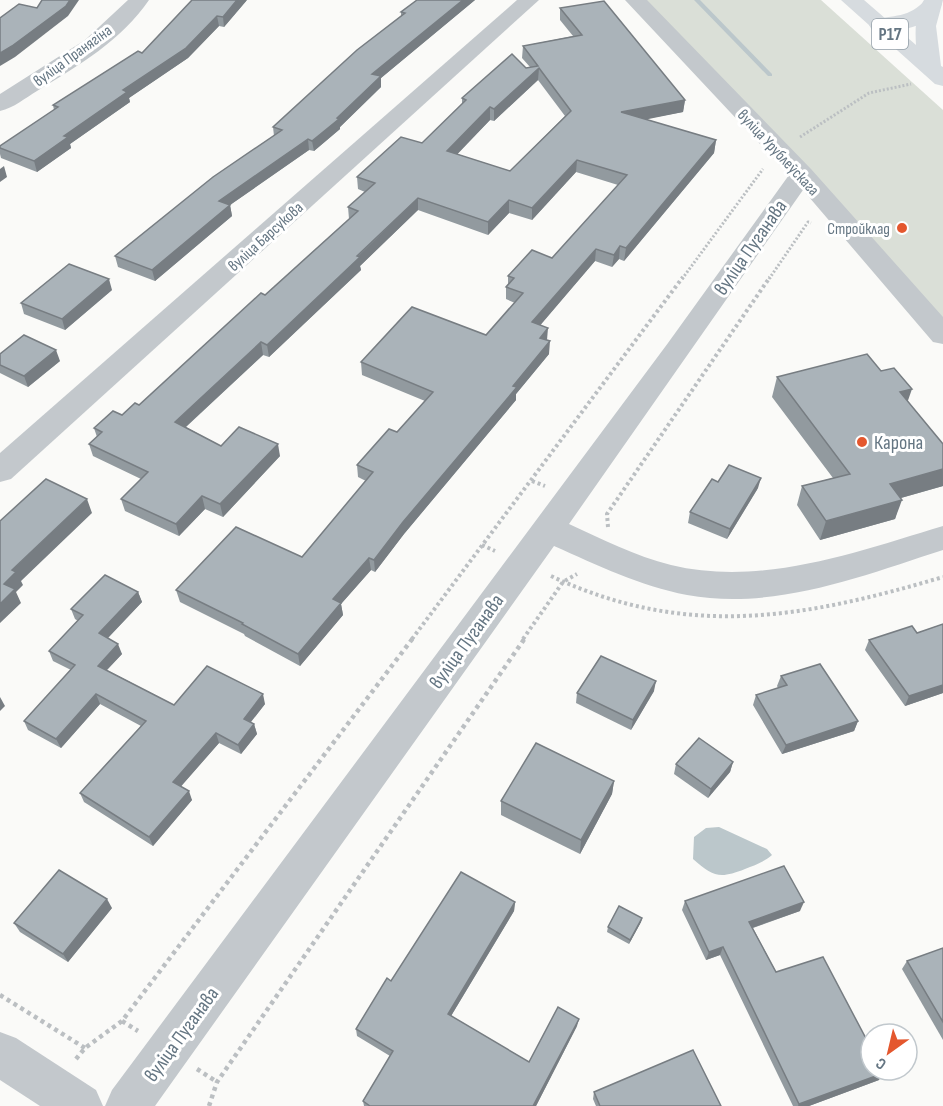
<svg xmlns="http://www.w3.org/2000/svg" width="943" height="1106" viewBox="0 0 943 1106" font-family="'Sofia Sans Condensed',sans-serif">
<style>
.green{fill:#dadfd7}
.water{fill:#bbc7cb}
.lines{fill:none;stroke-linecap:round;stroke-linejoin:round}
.stream{fill:#bbc7cb;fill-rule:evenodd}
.path-far2{stroke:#bbbfc2;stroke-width:3;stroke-dasharray:2 2;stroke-linecap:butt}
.path-far1{stroke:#bbbfc2;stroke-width:4;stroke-dasharray:3 3;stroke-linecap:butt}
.path{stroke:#bbbfc2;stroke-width:4.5;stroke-dasharray:4 4;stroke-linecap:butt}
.minor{fill:#c3c8cc;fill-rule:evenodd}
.major{fill:#d6dbdf;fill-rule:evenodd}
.highway{fill:#d6dbdf;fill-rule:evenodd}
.wall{fill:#929a9f;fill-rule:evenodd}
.shaded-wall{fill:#777d82}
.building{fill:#aab3b9;stroke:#777d82;stroke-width:1.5;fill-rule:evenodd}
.poi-dot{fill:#e4572e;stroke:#fff;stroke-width:2}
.labels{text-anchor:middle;stroke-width:6;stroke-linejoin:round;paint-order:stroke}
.far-street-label{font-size:16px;fill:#657683;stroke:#fff}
.far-poi-label{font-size:16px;fill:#657683;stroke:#fff;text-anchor:end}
.shield{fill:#fff;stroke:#939fa8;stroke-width:1.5}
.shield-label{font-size:18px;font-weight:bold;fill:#657683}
.street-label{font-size:20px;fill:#657683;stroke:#fff}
.poi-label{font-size:20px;fill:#657683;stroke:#fff;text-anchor:start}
</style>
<rect width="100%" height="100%" fill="#fafaf8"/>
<path class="green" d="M 644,0 L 821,0 L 943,110 L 943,320 Z"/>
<path class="water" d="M 719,827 L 767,849 L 772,855 C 764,862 755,865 745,869 C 720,879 713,877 693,859 L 694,837 L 706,828 Z"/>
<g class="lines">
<path class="stream" d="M 694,0 L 700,0 L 772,74 L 772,76 L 768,76 Z"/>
<g class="path-far2">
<path d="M 800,137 L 869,93 L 911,84"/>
<path d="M 682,279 L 763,169"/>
<path d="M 769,279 L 808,222 L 811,223"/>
</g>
<g class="path-far1">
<path d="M 532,481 L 545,486"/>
<path d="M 608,527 L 607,514 L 770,277"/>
<path d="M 482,545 L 495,551"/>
<path d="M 551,576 C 687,640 804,618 943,577"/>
<path d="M 412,639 L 683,277"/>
<path d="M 523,639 L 563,582 L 577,574"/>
</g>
<g class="path">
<path d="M 0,995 L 85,1048"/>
<path d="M 122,1021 L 138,1031"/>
<path d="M 76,1059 L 85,1048 L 122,1021 L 413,638"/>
<path d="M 197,1069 L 217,1082"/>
<path d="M 209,1106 L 217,1082 L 525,638"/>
</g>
<g class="minor">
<path d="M 128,0 L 149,0 C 122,40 78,66 37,91 C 25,98 14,108 0,111 L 0,94 L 85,40 Z"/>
<path d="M 517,0 L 539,0 L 11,479 L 0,482 L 0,453 Z"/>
<path d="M 625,0 L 647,0 L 811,169 L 943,317 L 943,344 L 933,342 L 803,190 L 569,524 C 602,539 635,556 671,565 C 762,587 856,552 943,526 L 943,550 C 862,576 774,611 687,595 C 640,586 597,565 554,546 L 155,1106 L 105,1106 L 112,1090 L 668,343 L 789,175 Z"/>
<path d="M 0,1032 L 16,1038 L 96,1090 L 103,1106 L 40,1106 L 0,1080 Z"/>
</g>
<path class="major" d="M 925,0 L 943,0 C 938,26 894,35 872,30 L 869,25 L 872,20 C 893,15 910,18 925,0 Z"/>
<path class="highway" d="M 841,0 L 864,0 L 916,45 C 915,29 915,14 924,0 L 940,0 L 942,4 L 936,26 L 941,66 L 943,67 L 943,86 L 935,84 Z"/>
</g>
<g class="wall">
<path d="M 247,0 L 224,27 L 219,26 L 188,58 L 129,98 L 130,102 L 70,144 L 71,148 L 37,172 L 1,158 L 0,154 L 0,146 L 54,110 L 53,105 L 142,53 Z"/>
<path d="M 417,0 L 475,0 L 381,78 L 381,87 L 340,127 L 340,129 L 314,151 L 309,150 L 230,205 L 232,216 L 155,281 L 118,267 L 115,256 L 274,136 L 273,127 L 401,16 L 401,12 Z"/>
<path d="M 560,8 L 685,100 L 683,112 L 645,119 L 716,140 L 714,153 L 624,261 L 619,259 L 612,267 L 595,261 L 540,325 L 547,340 L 549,354 L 516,394 L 516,400 L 404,534 L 375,572 L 371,570 L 341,604 L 343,615 L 300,666 L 245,636 L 244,634 L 180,602 L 176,590 L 302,557 L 366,481 L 358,477 L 357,465 L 397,432 L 425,401 L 362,375 L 361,362 L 486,335 L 515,303 L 506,299 L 506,287 L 508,284 L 508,276 L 552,258 L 618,185 L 576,172 L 532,220 L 509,213 L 488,235 L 418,210 L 360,266 L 361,270 L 269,357 L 263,355 L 186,427 L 221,446 L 280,456 L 223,517 L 205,509 L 179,536 L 125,511 L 121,499 L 141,479 L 93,456 L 89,444 L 97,437 L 94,428 L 122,415 L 139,405 L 265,295 L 349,219 L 348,207 L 365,192 L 358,189 L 357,177 L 422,143 L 462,104 L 462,98 L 526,68 L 530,67 L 522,58 L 523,46 L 573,36 L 560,20 ZM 538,80 L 565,116 L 510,171 L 457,154 L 490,120 L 494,121 Z"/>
<path d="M 112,290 L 65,330 L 24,314 L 21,303 Z"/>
<path d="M 0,354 L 60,361 L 28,387 L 0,373 Z"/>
<path d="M 777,377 L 908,402 L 943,444 L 943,486 L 901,498 L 895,519 L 820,540 L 797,505 L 802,486 L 833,478 L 772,397 Z"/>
<path d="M 758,488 L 727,539 L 688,523 L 690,512 Z"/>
<path d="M 138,592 L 142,602 L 108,638 L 122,654 L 107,670 L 174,705 L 265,704 L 251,722 L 254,724 L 257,734 L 241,754 L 219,743 L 181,786 L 192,800 L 153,846 L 84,802 L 80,793 L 141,726 L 100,704 L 61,748 L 28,730 L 24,721 L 71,670 L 53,661 L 49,651 L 78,621 L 75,619 L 71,609 Z"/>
<path d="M 943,624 L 943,693 L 905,706 L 865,650 L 869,640 L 917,633 Z"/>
<path d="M 781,676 L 858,721 L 854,731 L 782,754 L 753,705 L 756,695 L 778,688 L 777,686 Z"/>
<path d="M 654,691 L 631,730 L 576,703 L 577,693 Z"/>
<path d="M 733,762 L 730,772 L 708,798 L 674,774 L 676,764 Z"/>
<path d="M 614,781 L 612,794 L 580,854 L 501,815 L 501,801 Z"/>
<path d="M 685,901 L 800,911 L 753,928 L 776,972 L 879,1080 L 809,1106 L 793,1106 L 720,955 L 706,960 L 682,910 Z"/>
<path d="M 515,902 L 514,911 L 451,1016 L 529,1062 L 577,1026 L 536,1106 L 364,1106 L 363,1101 L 390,1056 L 357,1036 L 356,1029 L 391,981 Z"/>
<path d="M 112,908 L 68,962 L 20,932 L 14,923 Z"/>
<path d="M 642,918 L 641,922 L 629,944 L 607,932 L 608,927 Z"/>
<path d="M 943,948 L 943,1040 L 902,969 L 907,961 Z"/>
<path d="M 594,1092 L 721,1106 L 596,1106 L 593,1099 Z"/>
</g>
<g class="shaded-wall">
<path d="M 70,0 L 79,0 L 68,16 L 15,57 L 0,66 L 0,53 Z"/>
<path d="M 237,0 L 247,0 L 224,27 L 223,17 Z"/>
<path d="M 463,0 L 475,0 L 381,78 L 381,87 L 340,127 L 340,129 L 314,151 L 312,141 L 372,74 Z"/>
<path d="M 217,16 L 219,26 L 188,58 L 129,98 L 130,102 L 70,144 L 71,148 L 37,172 L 34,161 L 64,136 Z"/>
<path d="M 539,68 L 538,80 L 494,121 L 494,109 Z"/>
<path d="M 685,100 L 683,112 L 619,125 L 621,112 Z"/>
<path d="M 490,107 L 490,120 L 448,164 L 447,151 Z"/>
<path d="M 308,139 L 309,150 L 230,205 L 232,216 L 155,281 L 152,270 L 219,201 Z"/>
<path d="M 716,140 L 714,153 L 624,261 L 626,248 Z"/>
<path d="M 577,160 L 576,172 L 532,220 L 532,208 Z"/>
<path d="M 4,166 L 7,177 L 0,182 L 0,169 Z"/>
<path d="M 418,198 L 418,210 L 360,266 L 361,270 L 269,357 L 267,345 Z"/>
<path d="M 509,200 L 509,213 L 488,235 L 488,222 Z"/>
<path d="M 620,246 L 619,259 L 612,267 L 614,255 Z"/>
<path d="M 596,249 L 595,261 L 532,335 L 532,322 Z"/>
<path d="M 109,279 L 112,290 L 65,330 L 62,319 Z"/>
<path d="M 548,328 L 547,340 L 540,338 Z"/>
<path d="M 550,341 L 549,354 L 516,394 L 516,400 L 404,534 L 375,572 L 374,560 L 403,522 Z"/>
<path d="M 261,342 L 263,355 L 178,434 L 175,422 Z"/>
<path d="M 56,350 L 60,361 L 28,387 L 24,376 Z"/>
<path d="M 912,389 L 905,409 L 900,392 Z"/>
<path d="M 278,444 L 280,456 L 223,517 L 220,504 Z"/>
<path d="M 943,469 L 943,486 L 883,503 L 890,484 Z"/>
<path d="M 761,478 L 758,488 L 727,539 L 730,529 Z"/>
<path d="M 202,496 L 205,509 L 179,536 L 176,524 Z"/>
<path d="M 87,499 L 92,513 L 21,581 L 23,585 L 16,592 L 21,603 L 0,623 L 0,604 L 4,584 L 12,570 Z"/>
<path d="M 902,500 L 895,519 L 820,540 L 826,521 Z"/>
<path d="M 369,558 L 371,570 L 341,604 L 343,615 L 300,666 L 298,654 L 333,599 Z"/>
<path d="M 138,592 L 142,602 L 103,643 L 99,633 Z"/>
<path d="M 118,644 L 122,654 L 102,675 L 98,666 Z"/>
<path d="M 656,681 L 654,691 L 631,730 L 633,720 Z"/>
<path d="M 943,685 L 943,693 L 905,706 L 909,696 Z"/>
<path d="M 96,694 L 100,704 L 61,748 L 56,739 Z"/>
<path d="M 263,694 L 265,704 L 246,728 L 244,719 Z"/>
<path d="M 0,697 L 5,706 L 0,711 Z"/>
<path d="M 858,721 L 854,731 L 782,754 L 786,745 Z"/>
<path d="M 254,724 L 257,734 L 241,754 L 238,745 Z"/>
<path d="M 216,733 L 219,743 L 177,791 L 173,782 Z"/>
<path d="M 733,762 L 730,772 L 708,798 L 711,789 Z"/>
<path d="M 614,781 L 612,794 L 580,854 L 581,840 Z"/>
<path d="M 189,791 L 192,800 L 153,846 L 149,837 Z"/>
<path d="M 107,899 L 112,908 L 68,962 L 63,954 Z"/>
<path d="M 515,902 L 514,911 L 448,1021 L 448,1014 Z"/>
<path d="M 804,902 L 800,911 L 746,930 L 749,922 Z"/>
<path d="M 642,918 L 641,922 L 629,944 L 630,940 Z"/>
<path d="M 723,947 L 720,955 L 706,960 L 709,952 Z"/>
<path d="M 579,1019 L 577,1026 L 536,1106 L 533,1106 Z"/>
<path d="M 884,1073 L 879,1080 L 809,1106 L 798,1106 L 799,1104 Z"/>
</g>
<g class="building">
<path d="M 42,0 L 70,0 L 66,6 L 12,46 L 0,53 L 0,18 L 19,4 L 37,8 Z"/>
<path d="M 192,0 L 237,0 L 223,17 L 217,16 L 186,48 L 123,90 L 127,92 L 64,136 L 68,137 L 34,161 L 0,148 L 0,146 L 58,107 L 53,105 L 138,51 L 142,53 Z"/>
<path d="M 417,0 L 463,0 L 372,74 L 381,76 L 337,118 L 339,119 L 312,141 L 308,139 L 219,201 L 230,205 L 152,270 L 115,256 L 213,177 L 282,130 L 273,127 L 357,50 L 405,13 L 401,12 Z"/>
<path d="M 604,1 L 685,100 L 621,112 L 716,140 L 626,248 L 620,246 L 614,255 L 596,249 L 532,322 L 548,328 L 540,338 L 550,341 L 513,386 L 517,387 L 403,522 L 374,560 L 369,558 L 333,599 L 341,603 L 298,654 L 242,624 L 243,623 L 176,590 L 236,527 L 302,557 L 373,472 L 357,465 L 389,429 L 397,432 L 433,392 L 361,362 L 412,307 L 486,335 L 523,293 L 506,287 L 514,278 L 508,276 L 532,250 L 552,258 L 627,175 L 577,160 L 532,208 L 509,200 L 488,222 L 418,198 L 357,256 L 360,257 L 267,345 L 261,342 L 175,422 L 221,446 L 239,427 L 278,444 L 220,504 L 202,496 L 176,524 L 121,499 L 148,472 L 89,444 L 102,432 L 94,428 L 113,411 L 122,415 L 135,403 L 139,405 L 261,293 L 265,295 L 358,211 L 348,207 L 375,183 L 357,177 L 401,137 L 422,143 L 466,100 L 462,98 L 512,54 L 526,68 L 538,66 L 523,46 L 582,35 L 560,8 ZM 539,68 L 571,111 L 510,171 L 447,151 L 490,107 L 494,109 Z"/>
<path d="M 69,264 L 109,279 L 62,319 L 21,303 Z"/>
<path d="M 24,335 L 56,350 L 24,376 L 0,365 L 0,354 Z"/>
<path d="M 867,354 L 881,371 L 894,368 L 912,389 L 900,392 L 943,444 L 943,469 L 890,484 L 902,500 L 826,521 L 802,486 L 850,474 L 777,377 Z"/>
<path d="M 729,465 L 761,478 L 730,529 L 690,512 L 712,479 L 718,482 Z"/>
<path d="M 46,479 L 87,499 L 12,570 L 16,572 L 4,584 L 15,589 L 0,604 L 0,521 Z"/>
<path d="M 105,575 L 138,592 L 99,633 L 118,644 L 98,666 L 174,705 L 207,666 L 263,694 L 244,719 L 254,724 L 238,745 L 216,733 L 173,782 L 189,791 L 149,837 L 80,793 L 146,721 L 96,694 L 56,739 L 24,721 L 75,665 L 49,651 L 83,615 L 71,609 Z"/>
<path d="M 943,624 L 943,685 L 909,696 L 869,640 L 912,626 L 917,633 Z"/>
<path d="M 601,656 L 656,681 L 633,720 L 577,693 Z"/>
<path d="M 820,664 L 858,721 L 786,745 L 756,695 L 787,685 L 781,676 Z"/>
<path d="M 699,738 L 733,762 L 711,789 L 676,764 Z"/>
<path d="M 536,743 L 614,781 L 581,840 L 501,801 Z"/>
<path d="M 784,866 L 804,902 L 749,922 L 776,972 L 823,957 L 871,1048 L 871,1070 L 883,1070 L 884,1073 L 799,1104 L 723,947 L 709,952 L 685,901 Z"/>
<path d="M 59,870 L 107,899 L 63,954 L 14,923 Z"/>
<path d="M 461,872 L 515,902 L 448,1014 L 529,1062 L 558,1007 L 579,1019 L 533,1106 L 370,1106 L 363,1101 L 393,1051 L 356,1029 L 387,978 L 391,981 Z"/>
<path d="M 619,906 L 642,918 L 630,940 L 608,927 Z"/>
<path d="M 943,948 L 943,1022 L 907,961 Z"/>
<path d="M 693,1050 L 721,1106 L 600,1106 L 594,1092 Z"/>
</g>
<g class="poi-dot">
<circle cx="902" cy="228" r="6"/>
<circle cx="862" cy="442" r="6"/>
</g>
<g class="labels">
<g class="far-street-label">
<text transform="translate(72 55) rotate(-36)" y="6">вуліца Пранягіна</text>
<text transform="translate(779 152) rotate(47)" y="6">вуліца Урублеўскага</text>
<text transform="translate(265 236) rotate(-42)" y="6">вуліца Барсукова</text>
</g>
<g class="far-poi-label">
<text x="890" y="234">Стройклад</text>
</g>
<rect class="shield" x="872" y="19" width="36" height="30" rx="4.5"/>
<g class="shield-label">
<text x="890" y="40">Р17</text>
</g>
<g class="street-label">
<text transform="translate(750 247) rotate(-55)" y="7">вуліца Пуганава</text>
<text transform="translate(466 641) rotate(-54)" y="7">вуліца Пуганава</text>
<text transform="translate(181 1034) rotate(-54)" y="7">вуліца Пуганава</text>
</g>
<g class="poi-label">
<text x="874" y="449">Карона</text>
</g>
</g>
<g transform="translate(889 1052) rotate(214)"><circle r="28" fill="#ffffff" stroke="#c1c8cd" stroke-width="1.5"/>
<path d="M0-4.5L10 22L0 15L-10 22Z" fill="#e4572e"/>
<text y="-9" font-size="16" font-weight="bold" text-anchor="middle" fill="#657683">С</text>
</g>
</svg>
